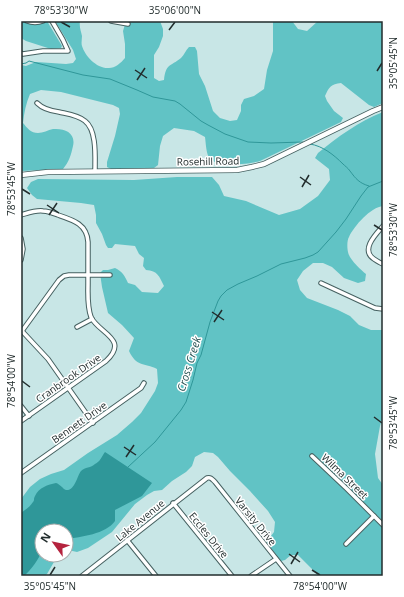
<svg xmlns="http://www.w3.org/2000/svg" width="404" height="597" viewBox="0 0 404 597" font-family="'Open Sans',sans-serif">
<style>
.forest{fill:#61c3c5}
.water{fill:#2f9799}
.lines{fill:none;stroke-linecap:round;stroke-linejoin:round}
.stream{stroke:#2f9799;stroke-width:1}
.street-casing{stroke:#466161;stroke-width:5.5}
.secondary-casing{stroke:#466161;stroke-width:6}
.street{stroke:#fff;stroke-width:3.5}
.secondary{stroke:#fff;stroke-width:4.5}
.ticks{fill:none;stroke:#222d2d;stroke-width:1.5}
.labels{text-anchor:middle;stroke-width:3;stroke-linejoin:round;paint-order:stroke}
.street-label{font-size:10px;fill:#222d2d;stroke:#fff}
.water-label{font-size:11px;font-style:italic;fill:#224e4f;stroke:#fff}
.neatline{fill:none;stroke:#222d2d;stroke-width:1.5}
.ticks-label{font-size:10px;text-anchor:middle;fill:#222d2d}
</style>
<rect width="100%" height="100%" fill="#c8e6e6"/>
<g class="forest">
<path d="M 21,21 L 47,21 L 62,46 L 61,48 L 51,49 L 26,41 L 21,38 Z"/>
<path d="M 55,21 L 80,21 C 79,27 81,31 82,36 C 82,39 81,43 82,46 C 85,56 97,69 109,68 C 115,68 121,63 125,58 L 125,44 L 123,31 L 126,21 L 160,21 L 163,29 L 163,36 L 159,47 L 154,55 L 154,78 L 159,81 L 164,80 C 166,63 170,67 181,58 C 184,55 186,50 189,47 L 195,47 L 197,51 L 199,74 L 205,86 L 213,111 L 220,118 L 230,121 L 237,120 L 241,111 L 241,105 L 244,99 L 254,96 L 264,89 L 267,70 L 273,51 L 273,21 L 292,21 L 298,29 L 307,31 L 318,21 L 383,21 L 383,103 L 374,107 L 369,105 L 341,83 C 331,84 329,87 325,96 L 327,101 L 334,111 L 343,118 L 341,122 L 260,161 C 249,164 219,168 210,159 C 206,154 206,144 205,137 L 194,131 L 174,128 L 163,136 L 160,146 L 158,165 L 154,168 L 111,169 L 107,167 L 107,162 L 115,136 L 120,114 L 119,108 L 113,105 L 61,92 L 41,90 L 30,94 C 26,103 24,113 23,123 C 27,128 31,133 38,133 C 43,133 48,130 53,129 C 65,128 76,133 73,146 C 71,155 69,162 63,169 L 21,171 L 21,65 L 26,66 L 36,62 L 66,64 L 73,63 L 76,59 L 73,50 Z"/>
<path d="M 383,112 L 383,206 C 371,207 354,226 349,237 C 347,240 347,248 348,252 C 349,259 361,270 366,274 L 365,281 L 358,283 L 344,278 L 332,267 L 323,263 L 313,263 L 303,271 L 297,280 L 300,290 L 307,298 L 338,310 L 350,316 L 359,325 L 371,330 L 383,330 L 383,416 L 380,426 L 375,454 L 378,478 L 383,485 L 383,576 L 318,576 L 313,570 L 298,555 L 291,555 L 285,560 L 281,561 L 267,543 L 268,540 L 274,532 L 275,522 L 268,511 L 250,491 L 230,471 L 218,457 L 213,453 L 204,452 L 195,457 L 192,466 L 186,472 L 172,481 L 162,490 L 154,491 L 147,495 L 135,504 L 112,532 L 88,548 L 77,552 L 68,550 L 66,551 L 66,531 L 42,531 L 42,555 L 58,555 L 47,574 L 44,576 L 21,576 L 21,499 L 30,487 L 40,479 L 51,474 L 64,470 L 88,453 L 117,435 L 132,422 L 141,413 L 155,391 L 158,383 L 157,369 C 144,362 137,368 129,351 L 134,338 L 122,325 L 108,313 L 102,287 L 100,273 L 103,270 L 108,270 L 115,268 C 122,271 125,276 128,283 L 135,285 L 142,292 L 158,293 L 164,286 C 159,276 158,271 146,270 L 143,266 L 144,258 L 139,254 L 135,246 L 115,244 L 112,248 L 108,248 L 106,245 L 102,234 L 96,223 L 96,215 L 94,205 L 81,203 L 37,199 L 32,195 L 27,188 L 31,182 L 38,179 L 134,180 L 177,177 L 212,177 L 219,185 L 224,196 L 246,201 L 279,215 L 300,209 L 318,196 L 330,180 L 329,169 L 315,158 L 318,153 C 338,137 359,121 383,112 Z"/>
</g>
<path class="water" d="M 105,452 L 152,483 L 142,496 L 115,510 L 115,521 C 106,534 81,537 66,539 L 66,531 L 42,531 C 42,537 43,544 42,550 C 40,558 30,571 24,576 L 21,576 L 21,513 C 25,510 30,507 33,502 C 35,499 33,500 35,496 C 39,487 48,485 56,483 C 60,484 63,489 66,490 C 75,491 77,476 81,471 C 85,467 91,468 95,464 C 100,462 102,456 105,452 Z"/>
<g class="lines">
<g class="stream">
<path d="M 21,64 L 26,63 L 29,61 L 83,75 L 110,79 L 137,90 L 153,97 L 175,101 L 180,104 L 201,121 L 208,125 L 225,134 L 248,142 L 271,143 L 303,142"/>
<path d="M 310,144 C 323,146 334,155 343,164 C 345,166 348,168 350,171 C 356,179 359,183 369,186"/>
<path d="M 128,467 L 155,442 L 181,410 L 186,402 L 193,380 L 197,363 L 201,355 L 210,322 L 218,301 L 221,296 L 227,290 L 238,284 L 257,276 L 281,264 L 305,258 L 313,255 L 318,252 L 336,232 L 346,219 L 361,196 L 368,187 L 383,181"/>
</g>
<g class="street-casing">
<g id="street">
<path d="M 27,21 C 32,23 38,23 43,21"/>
<path d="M 111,21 L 128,24"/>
<path d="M 21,53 L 23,54 L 43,51 L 68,51 L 63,40 L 52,21"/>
<path d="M 37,103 C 43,109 51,111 59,112 C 68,114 78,115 85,121 C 97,130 95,157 95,171"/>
<path d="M 21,215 C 28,213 36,210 43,211 C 48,211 53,213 58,215 C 73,220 87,224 88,242 C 88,256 88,269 88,283 C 88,294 87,306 91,317 C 98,333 130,339 106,361 L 21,421"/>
<path d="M 383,226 C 376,234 360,250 374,259 C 377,261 380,263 383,264"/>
<path d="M 21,238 L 23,249 L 21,260"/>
<path d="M 321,283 L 375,308 L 383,309"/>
<path d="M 77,327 L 92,319"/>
<path d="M 21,330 L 48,359 L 93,423"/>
<path d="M 22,331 L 59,280 L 64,276 L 69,275 L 110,275"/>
<path d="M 21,406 L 29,416"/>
<path d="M 312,456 L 347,489 L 383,525"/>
<path d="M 21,473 L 141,388 L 144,383"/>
<path d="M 173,503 L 232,576"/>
<path d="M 127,540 L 156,576"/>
<path d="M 346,544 L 374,516"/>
<path d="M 82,576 L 207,478 C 211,477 212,479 215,482 L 290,576"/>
<path d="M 251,576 L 276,559"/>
</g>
</g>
<g class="secondary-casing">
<path id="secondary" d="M 21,175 L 48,172 L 237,170 L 252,167 L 264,164 L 373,111 L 383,107"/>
</g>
<use href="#street" class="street"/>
<use href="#secondary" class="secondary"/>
</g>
<path class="ticks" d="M 61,22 L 70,27M 169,30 L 175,22M 135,70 L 147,78M 377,71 L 382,63M 137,80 L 145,68M 300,177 L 311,185M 302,187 L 309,175M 22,189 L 30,194M 47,205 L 59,213M 49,215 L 57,203M 374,225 L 382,230M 212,312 L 224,320M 214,322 L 222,310M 22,381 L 30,387M 374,417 L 382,423M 124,447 L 136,455M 126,457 L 134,445M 289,554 L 300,562M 291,564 L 298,552M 312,570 L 320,575M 50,575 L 55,567"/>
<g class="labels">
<g class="street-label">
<text transform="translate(208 161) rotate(-1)" y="4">Rosehill Road</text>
<text transform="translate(68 378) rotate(-35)" y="4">Cranbrook Drive</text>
<text transform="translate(79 422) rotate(-35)" y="4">Bennett Drive</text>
<text transform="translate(345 476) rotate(44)" y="4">Wilma Street</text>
<text transform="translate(140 520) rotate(-39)" y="4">Lake Avenue</text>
<text transform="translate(256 521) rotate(51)" y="4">Varsity Drive</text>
<text transform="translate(209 535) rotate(51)" y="4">Eccles Drive</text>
</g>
<g class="water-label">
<text transform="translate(189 364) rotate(-73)" y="4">Cross Creek</text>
</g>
</g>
<rect width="404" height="597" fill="none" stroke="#ffffff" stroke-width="44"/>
<g transform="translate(54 543) rotate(303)"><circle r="19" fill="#ffffff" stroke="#a7abab"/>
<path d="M0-3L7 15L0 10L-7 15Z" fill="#b5233e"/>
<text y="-6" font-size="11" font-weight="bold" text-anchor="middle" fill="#222d2d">N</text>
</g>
<rect x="22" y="22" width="360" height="553" class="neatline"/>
<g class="ticks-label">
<text x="61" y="14">78°53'30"W</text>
<text x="175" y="14">35°06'00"N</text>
<text transform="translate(393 63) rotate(-90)" y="4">35°05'45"N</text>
<text transform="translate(11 189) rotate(-90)" y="4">78°53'45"W</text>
<text transform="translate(393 230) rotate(-90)" y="4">78°53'30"W</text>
<text transform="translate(11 381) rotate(-90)" y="4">78°54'00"W</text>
<text transform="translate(393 423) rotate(-90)" y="4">78°53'45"W</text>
<text x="50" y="590">35°05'45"N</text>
<text x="320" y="590">78°54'00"W</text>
</g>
</svg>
